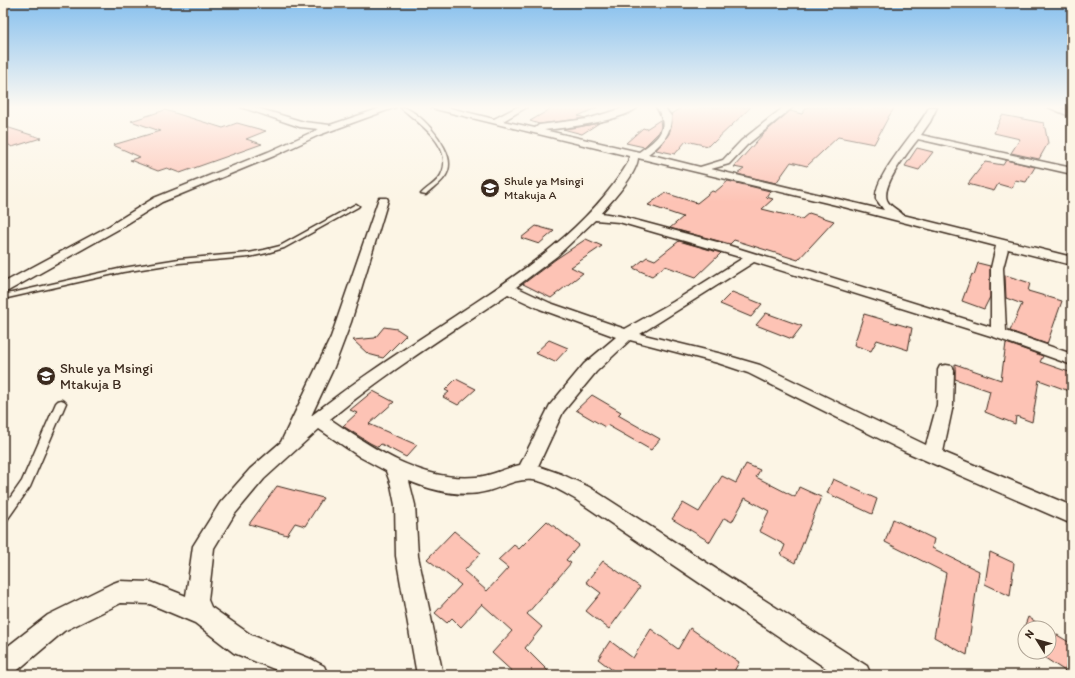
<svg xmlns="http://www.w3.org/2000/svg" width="1075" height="678" viewBox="0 0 1075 678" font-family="Itim,sans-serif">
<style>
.building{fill:#fdc3b5;stroke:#3b2a1e}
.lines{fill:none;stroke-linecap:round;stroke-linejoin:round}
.lane-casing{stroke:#3b2a1e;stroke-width:3}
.street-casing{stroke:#3b2a1e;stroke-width:3}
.lane{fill:#fcf5e5;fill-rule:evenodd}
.street{fill:#fcf5e5;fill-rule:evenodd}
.labels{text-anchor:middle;stroke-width:3.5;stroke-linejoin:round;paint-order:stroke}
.far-poi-label{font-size:12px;fill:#3b2a1e;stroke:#fcf5e5;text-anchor:start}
.poi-label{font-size:14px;fill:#3b2a1e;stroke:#fcf5e5;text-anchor:start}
</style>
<rect width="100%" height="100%" fill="#fcf5e5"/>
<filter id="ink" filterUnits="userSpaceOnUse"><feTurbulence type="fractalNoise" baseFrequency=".025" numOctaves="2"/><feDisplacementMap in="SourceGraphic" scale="8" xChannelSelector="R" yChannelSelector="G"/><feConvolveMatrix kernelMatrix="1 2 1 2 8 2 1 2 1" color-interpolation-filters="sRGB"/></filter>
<g filter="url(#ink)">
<g class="building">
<path d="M 554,107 L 598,107 L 578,116 L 586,118 L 539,124 L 530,121 Z"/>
<path d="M 682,107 L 751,107 L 714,142 L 713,141 L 708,146 L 686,141 L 675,154 L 656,150 L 669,134 L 672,123 L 671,114 Z"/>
<path d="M 807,107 L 895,107 L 889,116 L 874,144 L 838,137 L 807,166 L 791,162 L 776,183 L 737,174 L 744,169 L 734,167 L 763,134 L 790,111 L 802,114 Z"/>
<path d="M 165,110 L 223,128 L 237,123 L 266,131 L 246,139 L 262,144 L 180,173 L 167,168 L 158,171 L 130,160 L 140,157 L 113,145 L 160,131 L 131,121 Z"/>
<path d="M 1002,115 L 1044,123 L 1048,143 L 1039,159 L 1011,153 L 1020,139 L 994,133 Z"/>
<path d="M 660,120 L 661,127 L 659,132 L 644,147 L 626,143 L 643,128 L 646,129 Z"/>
<path d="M 599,123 L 582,134 L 563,129 L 579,127 Z"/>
<path d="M 3,126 L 41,138 L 12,147 L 3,141 Z"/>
<path d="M 917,148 L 933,152 L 919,170 L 905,166 Z"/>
<path d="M 1006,160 L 1035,167 L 1026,182 L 1015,180 L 1012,188 L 998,184 L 994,191 L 968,184 L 985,162 L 1003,165 Z"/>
<path d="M 728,181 L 770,191 L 766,197 L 773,199 L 762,209 L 802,219 L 809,213 L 834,221 L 798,260 L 734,240 L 730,244 L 670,228 L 683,217 L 648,205 L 665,193 L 697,203 L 712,191 L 715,192 Z"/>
<path d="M 536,226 L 554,231 L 539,244 L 521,238 Z"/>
<path d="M 586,239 L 602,246 L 571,267 L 583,273 L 551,298 L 523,284 L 556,259 Z"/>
<path d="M 679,241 L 721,253 L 696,277 L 665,266 L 652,276 L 633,268 L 647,257 L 655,260 Z"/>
<path d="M 978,263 L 990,266 L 990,297 L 984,309 L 962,301 L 972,274 L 974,275 Z"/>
<path d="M 1005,275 L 1030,283 L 1028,291 L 1062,301 L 1047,344 L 1010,331 L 1022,304 L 1006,298 Z"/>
<path d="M 732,292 L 762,304 L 751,317 L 720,304 Z"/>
<path d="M 766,313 L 788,321 L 802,326 L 792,339 L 756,325 Z"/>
<path d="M 864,314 L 912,328 L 908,350 L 877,340 L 871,351 L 854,345 Z"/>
<path d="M 384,327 L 397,329 L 406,335 L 383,358 L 368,354 L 353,340 L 375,338 Z"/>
<path d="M 549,340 L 568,348 L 555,362 L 535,353 Z"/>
<path d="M 1006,343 L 1043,356 L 1040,362 L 1072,373 L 1072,392 L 1039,380 L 1032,422 L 1016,416 L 1015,424 L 985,412 L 990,391 L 955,379 L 955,364 L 1001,380 Z"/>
<path d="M 456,379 L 476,389 L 458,405 L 443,397 L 449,392 L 445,390 Z"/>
<path d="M 373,391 L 394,402 L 369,424 L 417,445 L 406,457 L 381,444 L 378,447 L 370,443 L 343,426 L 357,413 L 350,410 Z"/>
<path d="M 592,395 L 621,412 L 618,415 L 660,439 L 651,450 L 607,425 L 605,427 L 576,410 Z"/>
<path d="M 746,464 L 760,470 L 756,477 L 795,497 L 799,487 L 821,497 L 795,563 L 781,555 L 785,545 L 759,531 L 769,511 L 745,498 L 732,522 L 724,518 L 710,542 L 672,519 L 683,503 L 699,512 L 722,476 L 736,483 Z"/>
<path d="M 833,479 L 877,499 L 872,514 L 827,493 Z"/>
<path d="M 277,486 L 323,498 L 305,526 L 295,523 L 287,535 L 249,524 Z"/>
<path d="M 893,519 L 934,539 L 932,548 L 979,571 L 967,655 L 934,637 L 946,573 L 885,542 Z"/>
<path d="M 547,521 L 579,545 L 566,560 L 571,563 L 527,614 L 542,627 L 525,648 L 552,675 L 516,675 L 492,653 L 512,631 L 482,604 L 461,627 L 452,618 L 447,623 L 435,613 L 461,585 L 427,559 L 454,531 L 481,553 L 464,571 L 487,591 L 508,568 L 498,560 L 514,545 L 519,549 Z"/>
<path d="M 990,552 L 1014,563 L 1010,596 L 985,584 Z"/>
<path d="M 603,561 L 640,587 L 609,629 L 586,611 L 601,593 L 586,582 Z"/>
<path d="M 1028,617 L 1046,628 L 1025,628 L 1025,645 L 1019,641 Z"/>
<path d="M 690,628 L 739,662 L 732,675 L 619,675 L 598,659 L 610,641 L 633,658 L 651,629 L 678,649 Z"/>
<path d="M 1049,630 L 1072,644 L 1065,671 L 1036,652 L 1049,652 Z"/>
</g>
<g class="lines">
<g class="lane-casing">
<g id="lane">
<path d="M 400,107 C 417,107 450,146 449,164 C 449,179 435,186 426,195 L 421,194 C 427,187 437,183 441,175 C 456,147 417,122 400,107 Z"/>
<path d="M 356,204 L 359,206 L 358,207 L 284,248 L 267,253 L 249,257 L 179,263 L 123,272 L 3,299 L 3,295 L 123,268 L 179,259 L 249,253 L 264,250 L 280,246 Z"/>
<path d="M 61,400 L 64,401 L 66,403 L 30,487 L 7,520 L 3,522 L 3,508 L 22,481 L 56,403 L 58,401 Z"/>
</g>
</g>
<g class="street-casing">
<g id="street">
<path d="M 241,107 L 254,107 L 304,122 L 330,125 L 384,107 L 396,107 L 319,135 L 274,156 L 162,202 L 117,230 L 8,291 L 3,292 L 3,283 L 109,226 L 154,198 L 268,152 L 319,129 L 300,127 Z"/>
<path d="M 431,107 L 446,107 L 494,119 L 517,107 L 527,107 L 503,121 L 535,128 L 539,125 L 587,119 L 627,107 L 638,107 C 622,121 566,128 544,130 L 639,152 C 656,140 672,129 656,107 L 664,107 L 671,116 C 671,135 662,144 648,154 L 700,167 L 723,160 L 741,141 L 784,107 L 793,107 L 747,145 L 729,164 L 711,169 L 884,210 L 876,199 C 873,175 919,130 929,107 L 937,107 L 930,122 L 921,135 L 1072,168 L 1072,174 L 918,139 C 909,151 881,185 887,200 C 890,207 899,210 903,215 L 1072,257 L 1072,265 L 1008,249 L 1003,268 L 1006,331 L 1072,354 L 1072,365 L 994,337 L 754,262 L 640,334 L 722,354 L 760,365 L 926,445 L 937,405 L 938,370 L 940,366 L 946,365 L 952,366 L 954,370 L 953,405 L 943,452 L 1072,506 L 1072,524 L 904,451 L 748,373 L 718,363 L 630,340 L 596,372 L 563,412 L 538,466 L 561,474 L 589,487 L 867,666 L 871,675 L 836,675 L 575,499 C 562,492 548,482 533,480 C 517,478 502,487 488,491 C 463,498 433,491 409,481 L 415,505 L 418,556 L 443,675 L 417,675 L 396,556 L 395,505 L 391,485 L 386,471 L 360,457 L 319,429 L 264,479 L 234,515 L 214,548 L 208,600 L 211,607 L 251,635 L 311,659 L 324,666 L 328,675 L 289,675 L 234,653 L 195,623 L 150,604 L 121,603 L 64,631 L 12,675 L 3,675 L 3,650 L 48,615 L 111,584 L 119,581 L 151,582 L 186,596 L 193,546 L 220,503 L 250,469 L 281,442 L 331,337 L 379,198 L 387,198 L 388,200 L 351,322 L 334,367 L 311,416 C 357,379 406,348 455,316 C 519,274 587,230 628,163 L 629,156 L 435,109 ZM 638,158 L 840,206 L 996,246 L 991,268 L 991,327 L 721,243 L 620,216 L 601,213 C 612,201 637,174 638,158 ZM 595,220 L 619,222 L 743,258 L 673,302 L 625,329 L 550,303 L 516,287 L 557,256 ZM 508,294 L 540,309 L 616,337 L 584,364 L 550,405 L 520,465 C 505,468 491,476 476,477 C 422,482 372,448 330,419 C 386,373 448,334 508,294 Z"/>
<path d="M 1048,107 L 1059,107 L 1072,112 L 1072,117 Z"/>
</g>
</g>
<use href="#lane" class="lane"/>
<use href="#street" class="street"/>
</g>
</g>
<linearGradient id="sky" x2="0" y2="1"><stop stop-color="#87c0ee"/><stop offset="0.53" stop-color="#fefaf3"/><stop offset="1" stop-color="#fefaf3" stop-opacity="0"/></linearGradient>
<rect width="1075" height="202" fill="url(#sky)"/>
<defs>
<g id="school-disc" transform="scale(1)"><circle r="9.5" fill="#3b2a1e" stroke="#fcf5e5"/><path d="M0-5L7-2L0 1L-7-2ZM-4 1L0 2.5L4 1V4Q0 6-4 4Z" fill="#fff"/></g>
</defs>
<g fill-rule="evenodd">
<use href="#school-disc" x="490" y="188"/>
<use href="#school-disc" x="46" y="376"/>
</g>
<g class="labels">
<g class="far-poi-label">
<text x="504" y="185">Shule ya Msingi<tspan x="504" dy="14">Mtakuja A</tspan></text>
</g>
<g class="poi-label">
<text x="60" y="373">Shule ya Msingi<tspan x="60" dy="16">Mtakuja B</tspan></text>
</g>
</g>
<rect width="1075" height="678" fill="none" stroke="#fcf5e5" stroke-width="16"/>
<rect x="8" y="8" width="1059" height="662" fill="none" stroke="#3b2a1e" stroke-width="1.5" filter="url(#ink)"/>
<g transform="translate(1037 640) rotate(307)"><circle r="19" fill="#fcf5e5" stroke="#afa495"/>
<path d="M0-3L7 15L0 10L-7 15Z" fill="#3b2a1e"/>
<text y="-6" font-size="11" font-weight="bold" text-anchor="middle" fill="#3b2a1e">N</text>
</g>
</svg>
